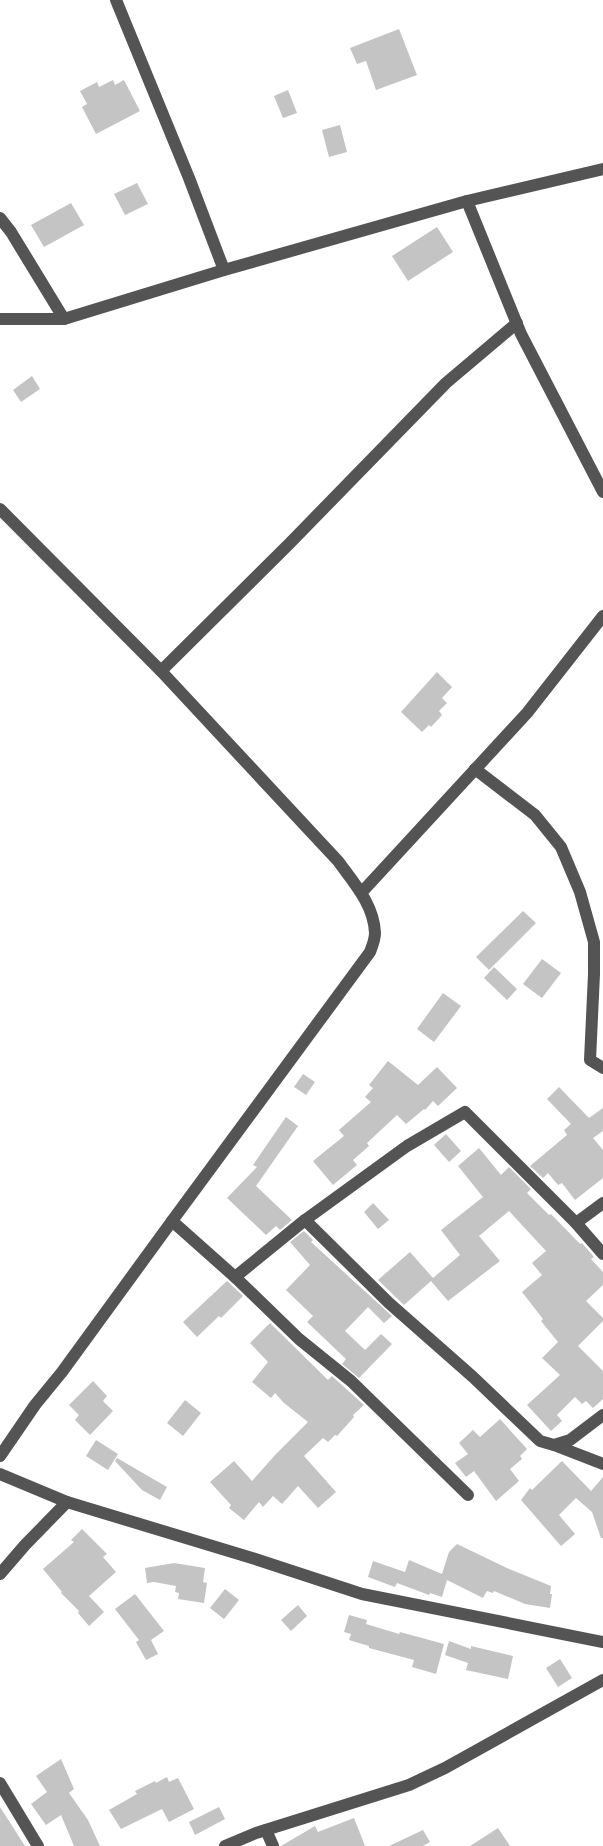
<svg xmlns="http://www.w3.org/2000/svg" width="603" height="1846" viewBox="0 0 603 1846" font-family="Rubik,sans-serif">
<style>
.building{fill:#c4c4c4}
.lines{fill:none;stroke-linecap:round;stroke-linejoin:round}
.minor{stroke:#545454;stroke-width:12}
</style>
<rect width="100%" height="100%" fill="#fff"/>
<g class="building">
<path d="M 399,29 L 417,75 L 376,90 L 366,61 L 357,64 L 350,48 Z"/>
<path d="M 113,80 L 115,85 L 124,80 L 140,111 L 96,134 L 82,107 L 87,104 L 80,91 L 97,82 L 99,87 Z"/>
<path d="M 288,90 L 297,113 L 283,118 L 274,96 Z"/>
<path d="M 340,125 L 347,152 L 329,157 L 322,130 Z"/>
<path d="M 137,183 L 148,204 L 125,215 L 114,194 Z"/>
<path d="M 71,203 L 84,225 L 44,247 L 31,225 Z"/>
<path d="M 437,227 L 453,252 L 408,281 L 392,256 Z"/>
<path d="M 32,376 L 40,389 L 21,402 L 13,390 Z"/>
<path d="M 437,672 L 452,687 L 442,698 L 447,703 L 439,711 L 442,715 L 431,727 L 429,725 L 422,732 L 401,712 Z"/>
<path d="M 523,911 L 536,923 L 489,970 L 476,957 Z"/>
<path d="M 542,959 L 561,973 L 542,998 L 523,984 Z"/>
<path d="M 494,967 L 517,989 L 507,1000 L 484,978 Z"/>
<path d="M 443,993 L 461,1006 L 434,1042 L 417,1029 Z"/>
<path d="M 388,1061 L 418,1085 L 437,1067 L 457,1088 L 438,1106 L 433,1101 L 425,1110 L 424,1109 L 406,1124 L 397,1115 L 367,1143 L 369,1146 L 353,1160 L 357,1165 L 333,1185 L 313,1161 L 344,1136 L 339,1130 L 371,1102 L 365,1097 L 373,1088 L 369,1085 Z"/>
<path d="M 303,1074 L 315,1082 L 306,1095 L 294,1087 Z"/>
<path d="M 559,1087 L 589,1118 L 603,1108 L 603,1131 L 593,1138 L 603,1150 L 603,1178 L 575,1200 L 562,1183 L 558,1185 L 548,1173 L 543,1178 L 530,1166 L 567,1135 L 564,1130 L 571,1124 L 547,1099 Z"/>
<path d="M 286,1117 L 298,1126 L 256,1186 L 292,1220 L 280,1230 L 276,1226 L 266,1235 L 227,1198 L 257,1167 L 253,1165 Z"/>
<path d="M 446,1134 L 461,1151 L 449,1162 L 434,1145 Z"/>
<path d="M 479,1148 L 501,1175 L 509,1167 L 531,1189 L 527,1193 L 549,1215 L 551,1214 L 580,1244 L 582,1243 L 594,1257 L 591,1259 L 603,1272 L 603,1285 L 586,1301 L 603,1318 L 603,1321 L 578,1346 L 603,1371 L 603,1399 L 593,1408 L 586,1401 L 582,1404 L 575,1397 L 557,1415 L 562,1421 L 551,1431 L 527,1405 L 560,1375 L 542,1358 L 558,1342 L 541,1321 L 543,1319 L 522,1292 L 542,1275 L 532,1263 L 546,1251 L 509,1211 L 479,1236 L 500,1261 L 448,1301 L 431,1281 L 404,1305 L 378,1280 L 410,1252 L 433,1278 L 460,1255 L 441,1230 L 483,1197 L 458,1166 Z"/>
<path d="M 373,1203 L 389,1220 L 378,1229 L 364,1212 Z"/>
<path d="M 304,1231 L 313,1240 L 311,1242 L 392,1316 L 384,1323 L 368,1307 L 345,1331 L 365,1350 L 381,1334 L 392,1344 L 359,1378 L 342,1364 L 346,1359 L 307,1322 L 313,1316 L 286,1290 L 310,1265 L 290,1242 Z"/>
<path d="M 227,1281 L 243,1296 L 221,1318 L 219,1316 L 197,1337 L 183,1322 Z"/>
<path d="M 270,1323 L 328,1380 L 332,1376 L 364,1405 L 353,1415 L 354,1417 L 337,1436 L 335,1435 L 328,1442 L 323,1438 L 304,1456 L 336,1492 L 318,1508 L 298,1486 L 282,1504 L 273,1496 L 263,1507 L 259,1502 L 244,1520 L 229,1508 L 231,1505 L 210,1482 L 234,1461 L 252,1481 L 276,1454 L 308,1422 L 284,1403 L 275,1393 L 271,1398 L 252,1382 L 268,1362 L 250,1343 Z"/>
<path d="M 93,1381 L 107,1396 L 103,1401 L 113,1411 L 90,1435 L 75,1420 L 79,1415 L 69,1405 Z"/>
<path d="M 185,1400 L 201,1413 L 183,1436 L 167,1423 Z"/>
<path d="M 500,1419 L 527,1449 L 520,1456 L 522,1459 L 510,1469 L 519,1481 L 496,1501 L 474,1471 L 466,1477 L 455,1463 L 468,1454 L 459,1443 L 473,1430 L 480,1437 Z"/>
<path d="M 96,1440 L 118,1454 L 108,1470 L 86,1456 Z"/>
<path d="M 117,1458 L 167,1487 L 160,1500 L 142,1490 L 115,1461 Z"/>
<path d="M 562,1461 L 591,1491 L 603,1477 L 603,1538 L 601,1538 L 592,1512 L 576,1498 L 559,1515 L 575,1534 L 561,1546 L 521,1500 L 530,1488 L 532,1490 Z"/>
<path d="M 82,1529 L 107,1554 L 103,1557 L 116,1572 L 89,1596 L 104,1612 L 89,1626 L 78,1613 L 79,1611 L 61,1593 L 62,1592 L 43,1569 L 74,1542 L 71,1540 Z"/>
<path d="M 457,1544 L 507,1568 L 551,1586 L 550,1594 L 552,1594 L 550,1608 L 525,1604 L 494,1591 L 493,1593 L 487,1591 L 483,1598 L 447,1580 L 442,1597 L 430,1593 L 429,1595 L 397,1583 L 395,1587 L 368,1577 L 373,1561 L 405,1572 L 409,1560 L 442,1574 L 449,1552 Z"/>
<path d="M 174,1563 L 205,1568 L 203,1582 L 207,1583 L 204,1603 L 178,1599 L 179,1593 L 175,1592 L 176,1586 L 154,1582 L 147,1583 L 145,1568 Z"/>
<path d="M 225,1589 L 239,1600 L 224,1619 L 210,1608 Z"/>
<path d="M 135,1594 L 164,1631 L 151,1640 L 158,1654 L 146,1660 L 136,1642 L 139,1640 L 115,1609 Z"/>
<path d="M 298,1605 L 307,1616 L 291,1631 L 281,1620 Z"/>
<path d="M 349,1615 L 367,1620 L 366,1624 L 399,1634 L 400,1632 L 444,1644 L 436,1674 L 412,1667 L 414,1660 L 369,1648 L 369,1646 L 349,1640 L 351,1634 L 344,1632 Z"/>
<path d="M 449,1641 L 471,1649 L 471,1646 L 513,1656 L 508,1679 L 466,1670 L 468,1663 L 445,1655 Z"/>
<path d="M 560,1659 L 572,1678 L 558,1687 L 546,1668 Z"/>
<path d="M 61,1759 L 74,1789 L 69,1793 L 88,1820 L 100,1846 L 74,1846 L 61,1815 L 46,1825 L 31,1804 L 47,1792 L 36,1776 Z"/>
<path d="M 167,1777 L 169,1782 L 178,1778 L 194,1809 L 169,1822 L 162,1809 L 121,1829 L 109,1810 L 137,1794 L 135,1791 L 155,1781 L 156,1783 Z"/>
<path d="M 0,1807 L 25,1846 L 0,1846 Z"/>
<path d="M 219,1807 L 225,1819 L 195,1835 L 189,1822 Z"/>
<path d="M 354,1818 L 365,1846 L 281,1846 L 315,1826 L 318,1832 Z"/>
<path d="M 498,1828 L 510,1846 L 470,1846 Z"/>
<path d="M 423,1830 L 430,1842 L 423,1846 L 389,1846 Z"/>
</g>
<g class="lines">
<g class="minor">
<path d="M 116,0 L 189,178 L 224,270"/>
<path d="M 467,201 L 521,334 L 603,492"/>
<path d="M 0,218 L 11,232 L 64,319"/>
<path d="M 0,319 L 64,319 L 224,270 L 467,201 L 603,169"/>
<path d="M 0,509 L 161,671 L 338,861 C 354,883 374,905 375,933 C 375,939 372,947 370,952 L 172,1221"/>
<path d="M 161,671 L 289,544 L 446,383 L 517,323"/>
<path d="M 475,769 L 535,815 L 561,847 L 580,892 L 594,942 L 594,974 L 590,1060 L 603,1068"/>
<path d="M 362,892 L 527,713 L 603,616"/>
<path d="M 305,1220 L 389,1303 L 473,1377 L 540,1441 L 554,1445 L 570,1440 L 603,1415"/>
<path d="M 576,1223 L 603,1203"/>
<path d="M 235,1277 L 305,1220 L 407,1146 L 465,1112 L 576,1223 L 603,1254"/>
<path d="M 554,1445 L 603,1464"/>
<path d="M 0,1456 L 35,1405 L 62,1372 L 172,1221 L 235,1277 L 299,1339 L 351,1381 L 468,1495"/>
<path d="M 0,1474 L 67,1502 L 252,1558 L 362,1594 L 603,1642"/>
<path d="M 0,1574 L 25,1545 L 67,1502"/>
<path d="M 0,1783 L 38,1846"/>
<path d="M 266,1830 L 273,1846"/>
<path d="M 225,1846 L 256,1833 L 409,1785 L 445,1768 L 603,1680"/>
</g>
</g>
</svg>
